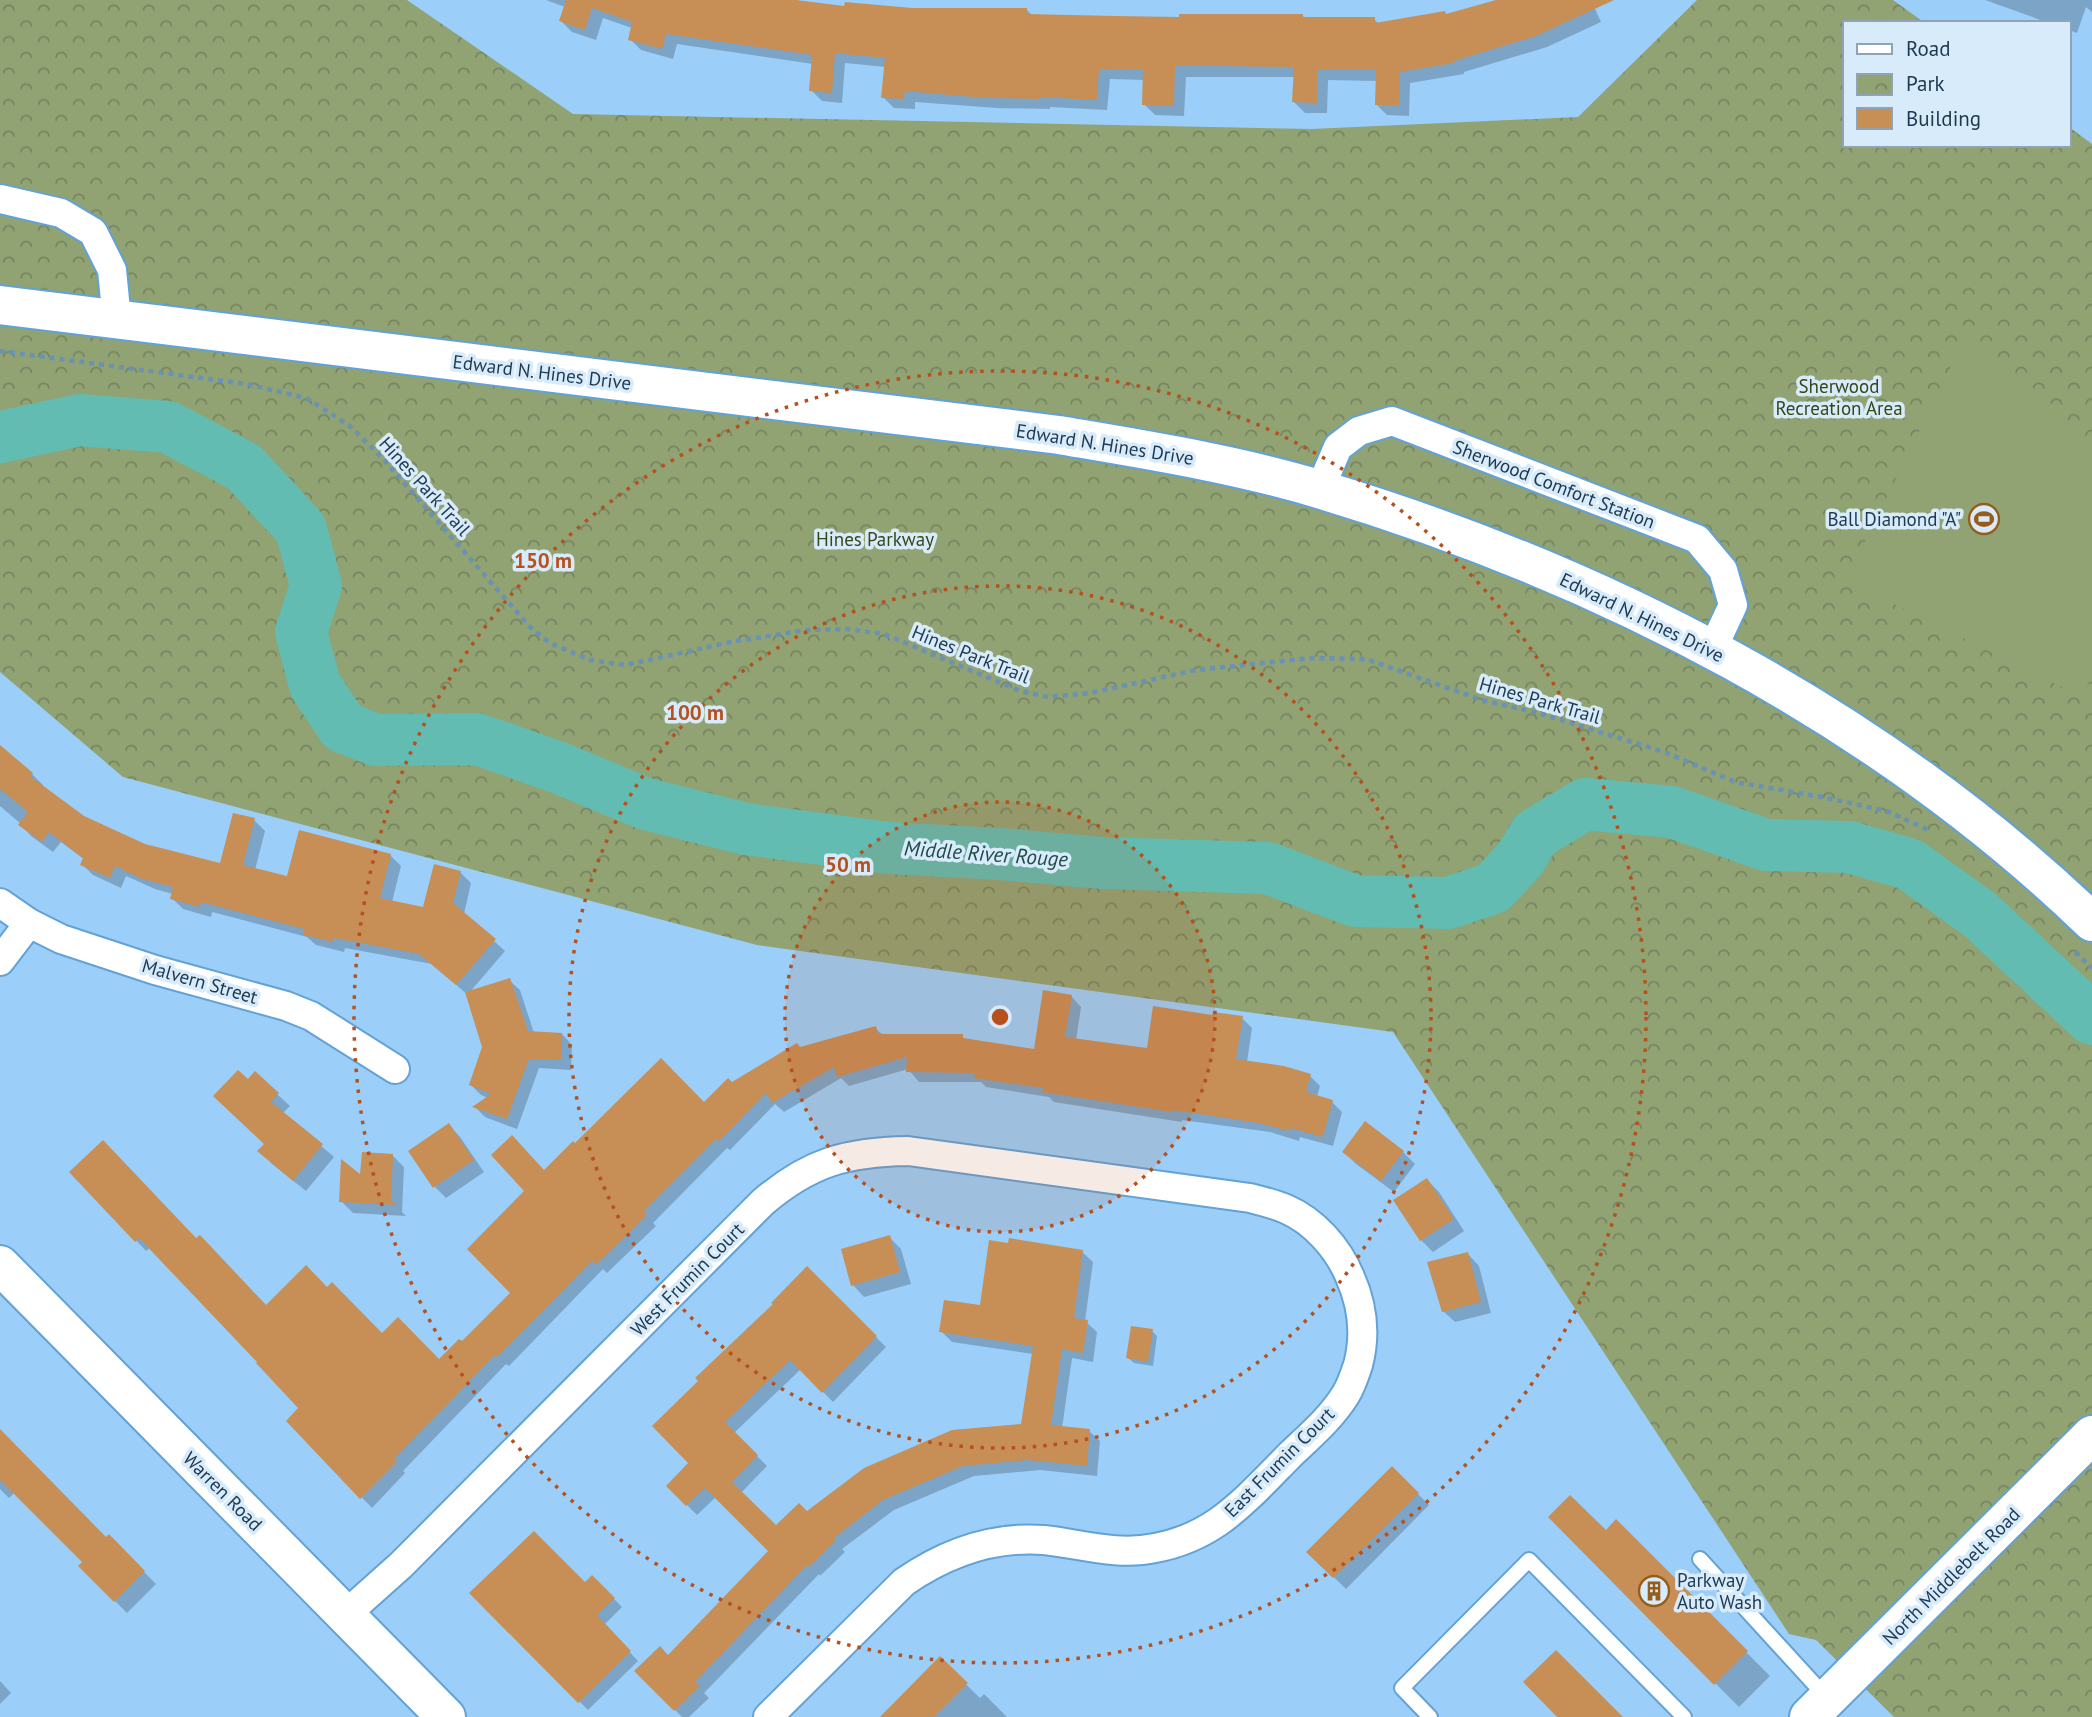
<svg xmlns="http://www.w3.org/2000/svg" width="2092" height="1717" viewBox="0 0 2092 1717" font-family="'PT Sans',sans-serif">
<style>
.park{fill:url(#park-crowns)}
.pitch{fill:#91a273}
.shadow{fill:#0003}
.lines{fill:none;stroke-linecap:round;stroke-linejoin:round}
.river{stroke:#62bcb1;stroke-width:52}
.building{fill:#c78e55}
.lane-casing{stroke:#62a2d6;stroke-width:18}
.street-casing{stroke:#62a2d6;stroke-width:32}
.secondary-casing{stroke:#62a2d6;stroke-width:42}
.path{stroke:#6992b4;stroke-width:4.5;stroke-dasharray:5 5;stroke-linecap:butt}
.lane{stroke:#fff;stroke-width:14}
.street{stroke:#fff;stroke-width:28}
.secondary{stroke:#fff;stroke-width:38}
.ring{fill:none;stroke:#b6511d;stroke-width:3.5;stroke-dasharray:3.5 7}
.labels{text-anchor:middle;stroke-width:7;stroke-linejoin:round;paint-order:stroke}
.street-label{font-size:19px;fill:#1e394f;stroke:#d8ebfb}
.park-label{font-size:19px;fill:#374618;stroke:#d8ebfb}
.poi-label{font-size:19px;fill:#1e394f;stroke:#d8ebfb;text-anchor:end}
.water-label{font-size:21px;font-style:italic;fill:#214b46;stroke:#d8ebfb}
.centre{fill:#b6511d;stroke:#d8ebfb;stroke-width:3.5}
.ring-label{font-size:21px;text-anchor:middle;font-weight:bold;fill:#b6511d;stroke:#d8ebfb;stroke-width:7;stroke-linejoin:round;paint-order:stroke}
</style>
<defs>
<pattern id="park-crowns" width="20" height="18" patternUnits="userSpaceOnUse" patternTransform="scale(1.75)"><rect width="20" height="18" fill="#91a273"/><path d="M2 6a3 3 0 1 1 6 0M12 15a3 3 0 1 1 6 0" fill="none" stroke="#768561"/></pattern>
</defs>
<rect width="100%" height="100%" fill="#9bcef9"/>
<path class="park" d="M 0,0 L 407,0 L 573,114 L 1312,129 L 1578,117 L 1697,0 L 1893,0 L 1925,23 L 1845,23 L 1845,145 L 2069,145 L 2069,127 L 2092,144 L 2092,1717 L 1894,1717 L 1816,1640 L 1789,1634 L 1393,1032 L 757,945 L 123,777 L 0,672 Z"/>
<path class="pitch" d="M 1962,344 L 2012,370 L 2054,406 L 2089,451 L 2092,459 L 2092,676 L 2082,697 L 1846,580 Z"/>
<g class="shadow">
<path d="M 546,0 L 785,0 L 846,8 L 1027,10 L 1033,16 L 1115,18 L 1302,15 L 1305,18 L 1374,19 L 1379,24 L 1447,16 L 1502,0 L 1591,0 L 1601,22 L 1547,47 L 1464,72 L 1464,74 L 1410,83 L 1409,116 L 1387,115 L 1376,104 L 1377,81 L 1328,80 L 1327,113 L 1305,113 L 1294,102 L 1295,77 L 1186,77 L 1184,116 L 1155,115 L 1144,104 L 1145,80 L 1110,79 L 1107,110 L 1050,107 L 1050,109 L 997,108 L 915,102 L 915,109 L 894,108 L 883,97 L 886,67 L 845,63 L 842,103 L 822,101 L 811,90 L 813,64 L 677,44 L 673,59 L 641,50 L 630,39 L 632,28 L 603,18 L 596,40 L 572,32 L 561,21 L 565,7 Z"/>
<path d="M 1985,0 L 2092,0 L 2092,12 L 2086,7 L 2077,33 L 2069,30 L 2069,23 L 2049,23 Z"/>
<path d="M 0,748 L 32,774 L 43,785 L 41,787 L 83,817 L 145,845 L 221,865 L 254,820 L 265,831 L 255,870 L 288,878 L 390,855 L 401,866 L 392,902 L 425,909 L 460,872 L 471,883 L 464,914 L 505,951 L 469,993 L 509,980 L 520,990 L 534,1033 L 562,1034 L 572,1045 L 571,1070 L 539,1068 L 517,1129 L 485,1117 L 475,1107 L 488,1098 L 481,1095 L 471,1085 L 484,1047 L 468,995 L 432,964 L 345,948 L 344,952 L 316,945 L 307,937 L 212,912 L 211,917 L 183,909 L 172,898 L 173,894 L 155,889 L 126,876 L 121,888 L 93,875 L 82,864 L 85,860 L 61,842 L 53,852 L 31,836 L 21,824 L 0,806 Z"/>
<path d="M 1071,996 L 1081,1007 L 1076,1040 L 1149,1050 L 1214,1017 L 1242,1018 L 1252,1028 L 1247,1062 L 1310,1076 L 1320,1086 L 1317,1097 L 1332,1102 L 1342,1112 L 1333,1146 L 1300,1137 L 1299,1141 L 1270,1132 L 1182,1120 L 1182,1122 L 1054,1102 L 1049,1097 L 986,1087 L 981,1082 L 919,1082 L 908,1069 L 849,1086 L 841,1078 L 784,1112 L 775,1104 L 730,1150 L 727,1148 L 653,1223 L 656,1226 L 607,1273 L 603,1269 L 509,1366 L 506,1364 L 403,1471 L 405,1473 L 372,1508 L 288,1421 L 301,1408 L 151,1247 L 146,1251 L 72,1172 L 196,1241 L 267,1307 L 327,1289 L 382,1335 L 439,1361 L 462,1344 L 512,1293 L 545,1172 L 704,1104 L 732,1084 L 801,1049 L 875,1028 L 883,1035 L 962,1036 L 966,1041 L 1036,1051 Z"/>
<path d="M 255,1074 L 290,1106 L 283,1113 L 334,1157 L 306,1191 L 271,1163 L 248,1082 Z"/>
<path d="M 1365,1124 L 1403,1152 L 1415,1164 L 1394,1192 L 1356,1164 L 1344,1152 Z"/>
<path d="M 449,1125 L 460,1137 L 484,1172 L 446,1198 L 435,1187 Z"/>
<path d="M 392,1155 L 404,1167 L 402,1212 L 406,1216 L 353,1213 L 341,1201 L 362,1178 Z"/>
<path d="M 1427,1180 L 1439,1192 L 1464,1231 L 1433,1252 L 1421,1240 Z"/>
<path d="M 889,1237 L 901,1249 L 911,1284 L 864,1297 L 853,1285 Z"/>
<path d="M 1082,1252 L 1093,1262 L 1085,1321 L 1097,1332 L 1093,1362 L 1072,1358 L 1062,1428 L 1089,1431 L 1100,1441 L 1097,1476 L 1040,1470 L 974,1476 L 894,1510 L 842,1549 L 845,1552 L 820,1576 L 819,1574 L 704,1693 L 709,1698 L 689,1717 L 682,1717 L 637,1671 L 668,1657 L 770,1551 L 716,1497 L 697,1515 L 668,1486 L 690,1463 L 775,1304 L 807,1269 L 886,1347 L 833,1402 L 801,1369 L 734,1433 L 767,1466 L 741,1493 L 776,1528 L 807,1513 L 1023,1425 L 1033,1354 L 952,1342 L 941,1331 L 982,1307 Z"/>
<path d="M 1468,1254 L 1479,1266 L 1491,1313 L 1455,1322 L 1443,1311 Z"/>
<path d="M 1152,1331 L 1157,1336 L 1153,1366 L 1134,1363 L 1128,1358 Z"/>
<path d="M 0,1433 L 106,1539 L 109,1537 L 156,1584 L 127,1613 L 80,1566 L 84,1562 L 15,1492 L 9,1498 L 0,1489 Z"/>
<path d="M 1392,1468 L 1429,1505 L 1346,1589 L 1308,1552 Z"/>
<path d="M 1550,1517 L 1606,1532 L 1616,1522 L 1770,1676 L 1739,1707 Z"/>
<path d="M 592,1577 L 622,1607 L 604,1625 L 638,1661 L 588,1710 L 471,1593 L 585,1585 Z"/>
<path d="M 940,1659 L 980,1698 L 984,1694 L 1007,1717 L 880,1717 Z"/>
<path d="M 0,1681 L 11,1693 L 0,1704 Z"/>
</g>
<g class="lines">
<path class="river" d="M 0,437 L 80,420 L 168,427 L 244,467 L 301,529 L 316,586 L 301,632 L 315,685 L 343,727 L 376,740 L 477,739 L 557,767 L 646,804 L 746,829 L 889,848 L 1000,854 L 1102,863 L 1268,868 L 1355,901 L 1448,903 L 1493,888 L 1520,859 L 1535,834 L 1585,804 L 1672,812 L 1766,845 L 1849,847 L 1909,864 L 1979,914 L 2092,1019"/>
</g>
<g class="building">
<path d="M 566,0 L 796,0 L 844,6 L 845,2 L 912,8 L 1027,8 L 1027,14 L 1115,16 L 1179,17 L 1179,14 L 1303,14 L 1303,17 L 1375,17 L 1375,23 L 1445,11 L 1446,14 L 1496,0 L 1614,0 L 1536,36 L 1454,61 L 1454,63 L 1400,72 L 1399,105 L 1375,105 L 1376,70 L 1317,70 L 1317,103 L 1292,102 L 1294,67 L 1222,66 L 1175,66 L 1174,106 L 1142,105 L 1143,70 L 1099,69 L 1097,100 L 1040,97 L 1039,99 L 985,98 L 905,91 L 904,99 L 881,98 L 885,58 L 835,53 L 832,93 L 809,91 L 812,55 L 666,34 L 662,49 L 628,40 L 632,22 L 592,8 L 585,30 L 559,21 Z"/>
<path d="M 0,745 L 33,773 L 30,776 L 84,816 L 145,844 L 220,863 L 233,813 L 255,818 L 243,865 L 287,876 L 299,830 L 391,854 L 380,898 L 423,907 L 434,864 L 461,871 L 453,903 L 496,939 L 456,985 L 419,954 L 334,938 L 333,942 L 303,935 L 304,929 L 201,902 L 200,907 L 170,899 L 173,887 L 142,879 L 115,866 L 110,878 L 80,865 L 83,858 L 49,832 L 42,842 L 18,825 L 28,812 L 0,789 Z"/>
<path d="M 510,978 L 528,1031 L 562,1033 L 561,1060 L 529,1059 L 507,1119 L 472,1107 L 491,1094 L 469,1085 L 482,1047 L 465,992 Z"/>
<path d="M 1043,990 L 1072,995 L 1065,1037 L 1147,1048 L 1153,1006 L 1212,1015 L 1213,1012 L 1243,1016 L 1236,1059 L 1284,1066 L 1311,1074 L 1306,1092 L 1333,1100 L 1323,1137 L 1290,1128 L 1289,1131 L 1258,1123 L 1173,1110 L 1172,1112 L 1042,1092 L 1043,1088 L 974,1078 L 975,1073 L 906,1072 L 907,1057 L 837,1077 L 834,1067 L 772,1103 L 766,1093 L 719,1141 L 716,1139 L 644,1211 L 647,1215 L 596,1265 L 592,1261 L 497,1357 L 495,1355 L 394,1459 L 397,1462 L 360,1499 L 286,1421 L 298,1408 L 256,1363 L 257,1362 L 139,1238 L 135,1242 L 69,1172 L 103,1140 L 196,1238 L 200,1235 L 266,1305 L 306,1265 L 327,1287 L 332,1282 L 382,1333 L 398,1317 L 439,1359 L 459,1339 L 462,1341 L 510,1293 L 467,1249 L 524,1191 L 491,1155 L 512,1135 L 544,1170 L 573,1141 L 575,1143 L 661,1058 L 704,1102 L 728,1078 L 732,1082 L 797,1043 L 800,1047 L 876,1026 L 878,1034 L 963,1034 L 963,1038 L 1034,1049 Z"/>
<path d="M 238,1070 L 248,1079 L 255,1071 L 279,1093 L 271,1102 L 323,1144 L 293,1181 L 257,1151 L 264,1144 L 213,1096 Z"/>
<path d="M 1365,1121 L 1404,1151 L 1381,1181 L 1342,1152 Z"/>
<path d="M 449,1123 L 474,1160 L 433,1188 L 408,1151 Z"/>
<path d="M 362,1152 L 393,1154 L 391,1200 L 397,1205 L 339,1202 L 341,1159 L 360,1174 Z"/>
<path d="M 1427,1178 L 1454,1219 L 1420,1241 L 1393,1200 Z"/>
<path d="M 890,1235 L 900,1272 L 851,1286 L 841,1249 Z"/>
<path d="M 1009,1238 L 1083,1250 L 1074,1318 L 1088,1320 L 1083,1353 L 1062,1349 L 1051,1425 L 1090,1429 L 1087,1466 L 1028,1460 L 963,1466 L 883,1500 L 834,1538 L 836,1540 L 809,1567 L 807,1565 L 695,1682 L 700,1686 L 674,1711 L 634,1671 L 660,1646 L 668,1655 L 768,1551 L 705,1488 L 686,1506 L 666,1486 L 688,1463 L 652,1426 L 698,1381 L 695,1378 L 773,1304 L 771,1303 L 807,1266 L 877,1336 L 822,1393 L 790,1360 L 725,1422 L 758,1455 L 732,1482 L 776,1525 L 799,1503 L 807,1511 L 864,1468 L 952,1430 L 1021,1424 L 1033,1346 L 939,1332 L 944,1300 L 980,1305 L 989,1240 L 1008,1243 Z"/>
<path d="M 1468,1252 L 1481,1302 L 1442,1312 L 1427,1262 Z"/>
<path d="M 1131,1326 L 1153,1329 L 1148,1362 L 1126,1358 Z"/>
<path d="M 0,1429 L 106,1537 L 109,1534 L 145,1571 L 114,1602 L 78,1566 L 82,1562 L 0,1480 Z"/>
<path d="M 1392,1466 L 1419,1493 L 1333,1578 L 1306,1552 Z"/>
<path d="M 1570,1495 L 1606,1530 L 1616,1519 L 1748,1651 L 1714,1685 L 1548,1517 Z"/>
<path d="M 534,1531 L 585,1582 L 592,1575 L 615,1598 L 597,1615 L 631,1651 L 578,1703 L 469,1593 Z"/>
<path d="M 1556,1650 L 1623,1717 L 1557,1717 L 1523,1682 Z"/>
<path d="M 940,1656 L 968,1683 L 934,1717 L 880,1717 Z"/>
</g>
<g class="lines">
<g class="lane-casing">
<g id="lane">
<path d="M 1700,1559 L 1827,1698"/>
<path d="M 1430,1717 L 1402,1688 L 1529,1560 L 1684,1717"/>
</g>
</g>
<g class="street-casing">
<g id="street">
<path d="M 0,199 L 61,213 L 93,232 L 112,270 L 117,320"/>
<path d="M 1320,489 L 1338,447 L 1359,431 L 1392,421 L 1697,539 L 1723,570 L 1733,605 L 1712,650"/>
<path d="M 0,903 L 29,923 L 61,939 L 155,970 L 286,1006 L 311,1016 L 395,1069"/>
<path d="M 0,961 L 29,923"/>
<path d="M 345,1615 L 401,1565 L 763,1202 C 810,1162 847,1152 908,1151 L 1250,1198 C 1262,1201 1274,1204 1286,1209 C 1314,1221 1338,1248 1350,1277 C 1362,1304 1366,1335 1358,1365 C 1355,1374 1351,1386 1346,1394 C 1332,1417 1311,1435 1292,1453 C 1268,1477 1245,1503 1218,1522 C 1199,1535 1177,1544 1155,1548 C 1117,1556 1081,1544 1044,1540 C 992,1536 946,1553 904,1582 L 768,1717"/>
</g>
</g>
<g class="secondary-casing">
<g id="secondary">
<path d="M 0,305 L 1059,435 C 1147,450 1236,464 1322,490 C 1604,575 1878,716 2092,922"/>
<path d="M 0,1265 L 446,1717"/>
<path d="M 1809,1717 L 2092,1435"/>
</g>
</g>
<g class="path">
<path d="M 0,351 L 246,384 L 306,398 L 350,426 L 384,460 L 530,627 L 550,643 L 590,660 L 625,665 L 736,641 L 807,630 L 847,629 L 884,634 L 1020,691 L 1048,697 L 1090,693 L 1196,670 L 1311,658 L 1366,659 L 1482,700 L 1542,714 L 1667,753 L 1735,782 L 1822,797 L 1887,811 L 1928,830"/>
<path d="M 2075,952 L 2092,968"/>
</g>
<use href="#lane" class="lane"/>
<use href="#street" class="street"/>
<use href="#secondary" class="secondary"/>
</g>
<circle cx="1000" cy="1017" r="215" fill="#b6511d" fill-opacity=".12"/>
<g class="ring">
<circle cx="1000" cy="1017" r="215"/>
<circle cx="1000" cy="1017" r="431"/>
<circle cx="1000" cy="1017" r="646"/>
</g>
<defs>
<g id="stadium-ring" transform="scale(1.575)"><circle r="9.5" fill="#d8ebfb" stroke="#965d1a" stroke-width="1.5"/><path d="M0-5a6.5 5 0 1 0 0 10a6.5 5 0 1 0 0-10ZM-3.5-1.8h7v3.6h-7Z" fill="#965d1a"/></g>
<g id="building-ring" transform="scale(1.575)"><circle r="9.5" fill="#d8ebfb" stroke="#965d1a" stroke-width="1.5"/><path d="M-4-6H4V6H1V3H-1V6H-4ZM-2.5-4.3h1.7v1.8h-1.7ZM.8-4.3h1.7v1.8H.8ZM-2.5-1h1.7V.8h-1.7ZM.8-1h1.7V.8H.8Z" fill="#965d1a"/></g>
</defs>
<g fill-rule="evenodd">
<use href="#stadium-ring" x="1984" y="519"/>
<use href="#building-ring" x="1654" y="1591"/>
</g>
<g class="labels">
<g class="street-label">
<text transform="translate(542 372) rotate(7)" y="7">Edward N. Hines Drive</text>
<text transform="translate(1105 444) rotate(9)" y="7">Edward N. Hines Drive</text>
<text transform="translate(1554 484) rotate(21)" y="7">Sherwood Comfort Station</text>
<text transform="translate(425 486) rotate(48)" y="7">Hines Park Trail</text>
<text transform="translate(1642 617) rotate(26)" y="7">Edward N. Hines Drive</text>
<text transform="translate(971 654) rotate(22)" y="7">Hines Park Trail</text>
<text transform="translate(1540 700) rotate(16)" y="7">Hines Park Trail</text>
<text transform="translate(200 981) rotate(16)" y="7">Malvern Street</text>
<text transform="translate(687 1279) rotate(-45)" y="7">West Frumin Court</text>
<text transform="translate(1279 1462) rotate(-45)" y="7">East Frumin Court</text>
<text transform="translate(223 1491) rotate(45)" y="7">Warren Road</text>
<text transform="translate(1951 1576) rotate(-45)" y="7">North Middlebelt Road</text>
</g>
<g class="park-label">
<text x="1839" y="393">Sherwood<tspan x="1839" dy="22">Recreation Area</tspan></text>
<text x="875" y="546">Hines Parkway</text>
</g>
<g class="poi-label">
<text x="1961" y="526">Ball Diamond "A"</text>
<text x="1677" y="1587" text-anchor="start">Parkway<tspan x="1677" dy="22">Auto Wash</tspan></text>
</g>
<g class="water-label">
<text transform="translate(986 854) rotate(4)" y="7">Middle River Rouge</text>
</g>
</g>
<circle cx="1000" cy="1017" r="10" class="centre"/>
<g class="ring-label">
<text x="543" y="568">150 m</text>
<text x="695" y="720">100 m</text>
<text x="848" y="872">50 m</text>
</g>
<rect x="1843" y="21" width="228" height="126" fill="#d8ebfb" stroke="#8ea4b6" stroke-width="2"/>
<rect x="1857" y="44" width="35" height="10" fill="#ffffff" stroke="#8ea4b6" stroke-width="2"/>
<text x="1906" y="56" font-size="21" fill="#1e394f">Road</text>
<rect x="1857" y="74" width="35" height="21" fill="url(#park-crowns)" stroke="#8ea4b6" stroke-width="2"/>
<text x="1906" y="91" font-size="21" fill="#1e394f">Park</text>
<rect x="1857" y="108" width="35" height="21" fill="#c78e55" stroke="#8ea4b6" stroke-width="2"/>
<text x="1906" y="126" font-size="21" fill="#1e394f">Building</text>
</svg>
